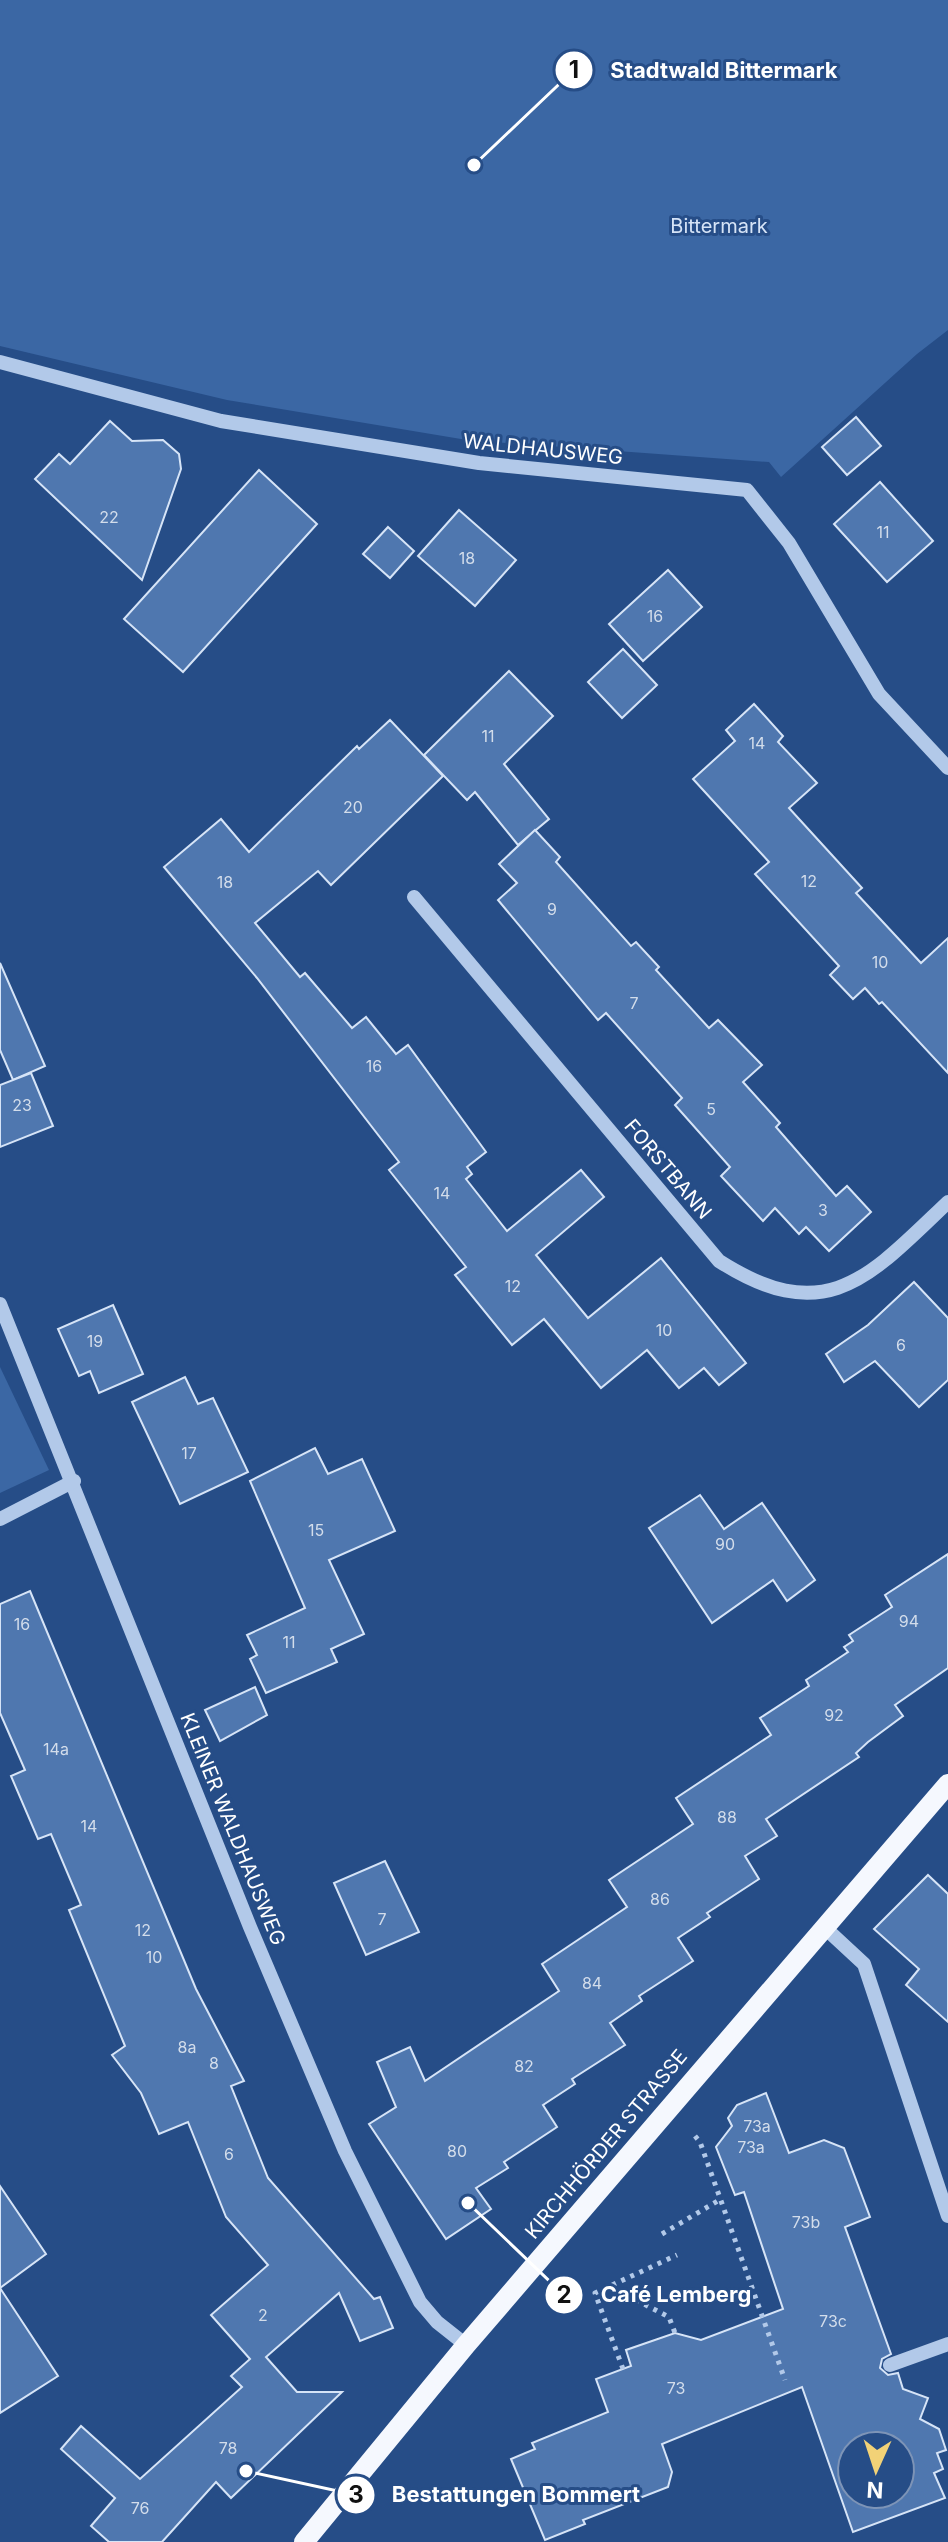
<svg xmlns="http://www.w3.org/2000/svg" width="948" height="2542" viewBox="0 0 948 2542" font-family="Inter,sans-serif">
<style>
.green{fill:#3b67a4}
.building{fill:#4f77af;stroke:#d6e4f7;stroke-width:2;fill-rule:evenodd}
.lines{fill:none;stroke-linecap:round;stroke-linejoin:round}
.path{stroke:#b2c9e9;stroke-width:5;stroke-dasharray:4 6;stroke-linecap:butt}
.minor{stroke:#b2c9e9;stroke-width:14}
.major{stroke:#f5f8fe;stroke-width:20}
.labels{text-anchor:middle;stroke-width:6;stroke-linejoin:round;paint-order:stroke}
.number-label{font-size:16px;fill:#d3ddeb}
.park-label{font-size:20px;fill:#d6e4f7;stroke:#264d87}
.street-label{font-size:20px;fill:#fff;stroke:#264d87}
.leader{fill:none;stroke:#fff;stroke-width:3}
.callout-dot{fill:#fff;stroke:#264d87;stroke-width:3}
.mark-label{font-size:24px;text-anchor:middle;font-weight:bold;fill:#111}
.callout-label{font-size:22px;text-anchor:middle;font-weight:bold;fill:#fff;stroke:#264d87;stroke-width:6;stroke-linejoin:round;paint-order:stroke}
</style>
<rect width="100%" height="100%" fill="#264d87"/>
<g class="green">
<path d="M 0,0 L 948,0 L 948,330 L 917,354 L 781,477 L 769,462 L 467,440 L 227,400 L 0,346 Z"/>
<path d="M 0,1367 L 49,1470 L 0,1493 Z"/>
</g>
<g class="building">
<path d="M 856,417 L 881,446 L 847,475 L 822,447 Z"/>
<path d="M 110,421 L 132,441 L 163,440 L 179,454 L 181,469 L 142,580 L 35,479 L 59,454 L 70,464 Z"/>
<path d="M 259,470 L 317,524 L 183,672 L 124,619 Z"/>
<path d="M 880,482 L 933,541 L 887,582 L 834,524 Z"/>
<path d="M 459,510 L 516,560 L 475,606 L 418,556 Z"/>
<path d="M 388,527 L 414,551 L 390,578 L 363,554 Z"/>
<path d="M 668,570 L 702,607 L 643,661 L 609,624 Z"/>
<path d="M 623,649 L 657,685 L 622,718 L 588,682 Z"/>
<path d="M 509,671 L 553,716 L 504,764 L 549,819 L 518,845 L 475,792 L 467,800 L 424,755 Z"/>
<path d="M 754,704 L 783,736 L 778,742 L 817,783 L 789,808 L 862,888 L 856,893 L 921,963 L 948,938 L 948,1073 L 882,1002 L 879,1004 L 865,988 L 853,999 L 830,975 L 839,966 L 755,874 L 769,862 L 693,779 L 735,741 L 726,730 Z"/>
<path d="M 390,720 L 443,776 L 331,885 L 318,871 L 255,923 L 300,977 L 305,973 L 352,1028 L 366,1017 L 396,1054 L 408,1045 L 486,1152 L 467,1167 L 472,1174 L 466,1179 L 507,1231 L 581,1170 L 604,1197 L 536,1255 L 588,1318 L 661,1258 L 746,1363 L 719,1385 L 704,1368 L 679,1388 L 647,1350 L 601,1388 L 544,1319 L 512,1345 L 455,1275 L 466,1267 L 389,1170 L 399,1162 L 257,978 L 164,867 L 221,819 L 249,852 L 357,746 L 359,749 Z"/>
<path d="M 535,830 L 560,857 L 556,862 L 631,946 L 636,942 L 659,967 L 656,970 L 709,1028 L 718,1020 L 762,1065 L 743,1082 L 780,1123 L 776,1127 L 836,1196 L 847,1186 L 871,1212 L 829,1251 L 806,1227 L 799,1234 L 775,1208 L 763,1221 L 721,1176 L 730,1167 L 675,1105 L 682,1098 L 606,1013 L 598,1020 L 498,900 L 517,883 L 499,864 Z"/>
<path d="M 0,963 L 45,1066 L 13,1080 L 0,1050 Z"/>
<path d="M 31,1073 L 53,1126 L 0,1147 L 0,1085 Z"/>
<path d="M 914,1282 L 948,1318 L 948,1380 L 919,1407 L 875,1361 L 844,1382 L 826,1354 L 868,1325 Z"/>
<path d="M 113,1305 L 143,1374 L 99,1393 L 90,1371 L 79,1376 L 58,1329 Z"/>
<path d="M 185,1377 L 198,1404 L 213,1398 L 248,1472 L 180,1504 L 132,1402 Z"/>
<path d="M 315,1448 L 328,1474 L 362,1459 L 395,1531 L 329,1560 L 364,1634 L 331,1649 L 337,1662 L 266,1693 L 250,1659 L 257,1655 L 247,1635 L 305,1608 L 250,1481 Z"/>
<path d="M 700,1495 L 724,1529 L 762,1503 L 815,1580 L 787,1601 L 773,1580 L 712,1623 L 649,1528 Z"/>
<path d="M 948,1554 L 948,1668 L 895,1705 L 903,1716 L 868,1742 L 856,1753 L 859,1757 L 766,1819 L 777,1836 L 745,1856 L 759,1879 L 707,1913 L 710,1917 L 678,1938 L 693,1961 L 639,1996 L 642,2001 L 610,2023 L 625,2045 L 572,2079 L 575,2084 L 543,2105 L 557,2127 L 504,2162 L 508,2168 L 476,2188 L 491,2209 L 446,2239 L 369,2124 L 396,2107 L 377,2062 L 410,2047 L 425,2081 L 559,1991 L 542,1964 L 627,1907 L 609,1880 L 693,1824 L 676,1798 L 771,1735 L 760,1718 L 809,1686 L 806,1680 L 848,1652 L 844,1647 L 853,1641 L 849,1635 L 892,1607 L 885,1595 Z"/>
<path d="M 30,1591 L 196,1989 L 244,2081 L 231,2086 L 268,2178 L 374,2299 L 380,2297 L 393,2328 L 360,2341 L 339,2293 L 266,2357 L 297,2392 L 342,2392 L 231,2498 L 216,2482 L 162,2542 L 109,2542 L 91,2526 L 115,2498 L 61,2449 L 81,2426 L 140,2479 L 242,2387 L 231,2376 L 250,2359 L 211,2315 L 268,2265 L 226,2217 L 188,2122 L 159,2134 L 141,2093 L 112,2055 L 125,2046 L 69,1910 L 81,1905 L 51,1834 L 38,1839 L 11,1776 L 25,1770 L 0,1713 L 0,1604 Z"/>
<path d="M 255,1687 L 267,1715 L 220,1741 L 205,1710 Z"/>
<path d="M 385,1861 L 419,1932 L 366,1955 L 334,1883 Z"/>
<path d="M 928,1875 L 948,1894 L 948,2022 L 906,1985 L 919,1969 L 874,1929 Z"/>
<path d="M 766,2093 L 789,2153 L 824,2140 L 844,2148 L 870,2217 L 845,2227 L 891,2354 L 882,2359 L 880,2368 L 888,2375 L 898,2373 L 903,2389 L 928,2398 L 920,2419 L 939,2429 L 946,2450 L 937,2453 L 943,2469 L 934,2473 L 945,2498 L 853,2532 L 802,2387 L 662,2444 L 672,2472 L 668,2487 L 583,2520 L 585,2524 L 545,2540 L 511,2459 L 535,2449 L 532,2443 L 608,2412 L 596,2379 L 631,2366 L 626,2350 L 675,2333 L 701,2340 L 783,2309 L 744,2192 L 735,2195 L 716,2147 L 732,2126 L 728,2118 L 737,2105 ZM 852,2446 L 900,2446 L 900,2494 L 852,2494 Z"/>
<path d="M 0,2186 L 46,2254 L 0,2288 Z"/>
<path d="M 0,2288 L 58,2376 L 0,2413 Z"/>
</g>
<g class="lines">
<g class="path">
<path d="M 695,2136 L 700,2142 L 785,2380"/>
<path d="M 662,2234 L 721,2199"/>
<path d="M 609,2286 L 669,2317 L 675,2333"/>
<path d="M 623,2369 L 595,2293 L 677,2255"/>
</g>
<g class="minor">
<path d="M 0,362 L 221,421 L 479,463 L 747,490 L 789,543 L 879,694 L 948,768"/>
<path d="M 414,897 L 719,1261 C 827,1330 870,1276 948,1202"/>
<path d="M 0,1304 L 250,1927 L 345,2151 L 420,2302 L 437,2322 L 466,2345"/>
<path d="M 0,1519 L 74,1481"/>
<path d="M 823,1926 L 864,1964 L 948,2216"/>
<path d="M 890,2365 L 948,2344"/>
</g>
<path class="major" d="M 304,2542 L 466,2345 L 948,1784"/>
</g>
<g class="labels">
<g class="number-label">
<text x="109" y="523">22</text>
<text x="883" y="538">11</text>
<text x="467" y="564">18</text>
<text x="655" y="622">16</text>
<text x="488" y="742">11</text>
<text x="757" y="749">14</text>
<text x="353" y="813">20</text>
<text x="809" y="887">12</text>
<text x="225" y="888">18</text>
<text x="552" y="915">9</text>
<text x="880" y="968">10</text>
<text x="634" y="1009">7</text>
<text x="374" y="1072">16</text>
<text x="22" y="1111">23</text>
<text x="711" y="1115">5</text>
<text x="442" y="1199">14</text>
<text x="823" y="1216">3</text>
<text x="513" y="1292">12</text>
<text x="664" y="1336">10</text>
<text x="95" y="1347">19</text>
<text x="901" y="1351">6</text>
<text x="189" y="1459">17</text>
<text x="316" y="1536">15</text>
<text x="725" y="1550">90</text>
<text x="909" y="1627">94</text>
<text x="22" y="1630">16</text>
<text x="289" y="1648">11</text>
<text x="834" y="1721">92</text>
<text x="56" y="1755">14a</text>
<text x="727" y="1823">88</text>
<text x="89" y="1832">14</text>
<text x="660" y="1905">86</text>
<text x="382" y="1925">7</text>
<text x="143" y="1936">12</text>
<text x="154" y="1963">10</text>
<text x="592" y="1989">84</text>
<text x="187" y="2053">8a</text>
<text x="214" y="2069">8</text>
<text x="524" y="2072">82</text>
<text x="757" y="2132">73a</text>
<text x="751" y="2153">73a</text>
<text x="457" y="2157">80</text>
<text x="229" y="2160">6</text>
<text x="806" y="2228">73b</text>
<text x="263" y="2321">2</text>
<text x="833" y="2327">73c</text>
<text x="676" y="2394">73</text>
<text x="228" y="2454">78</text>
<text x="140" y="2514">76</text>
</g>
<g class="park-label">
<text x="719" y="233">Bittermark</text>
</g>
<g class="street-label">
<text transform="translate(543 449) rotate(6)" y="7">WALDHAUSWEG</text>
<text transform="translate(668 1169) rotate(50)" y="7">FORSTBANN</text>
<text transform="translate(233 1829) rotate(68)" y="7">KLEINER WALDHAUSWEG</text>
<text transform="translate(606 2144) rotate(-50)" y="7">KIRCHHÖRDER STRASSE</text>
</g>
</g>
<path class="leader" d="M474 165L574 70M468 2203L564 2295M246 2471L356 2495"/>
<g class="callout-dot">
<circle cx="474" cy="165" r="8"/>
<circle cx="468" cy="2203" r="8"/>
<circle cx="246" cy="2471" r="8"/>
<circle cx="574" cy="70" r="20"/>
<circle cx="564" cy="2295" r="20"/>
<circle cx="356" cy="2495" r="20"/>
</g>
<g class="mark-label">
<text x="574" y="78">1</text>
<text x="564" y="2303">2</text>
<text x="356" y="2503">3</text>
</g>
<g class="callout-label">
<text x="724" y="78">Stadtwald Bittermark</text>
<text x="676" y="2302">Café Lemberg</text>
<text x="516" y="2502">Bestattungen Bommert</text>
</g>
<g transform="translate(876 2470) rotate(183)"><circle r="38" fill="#264d87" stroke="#7d94b7" stroke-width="2"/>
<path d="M0-6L14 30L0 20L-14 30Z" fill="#f2d277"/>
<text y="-12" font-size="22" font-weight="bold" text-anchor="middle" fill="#ffffff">N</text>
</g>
</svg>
